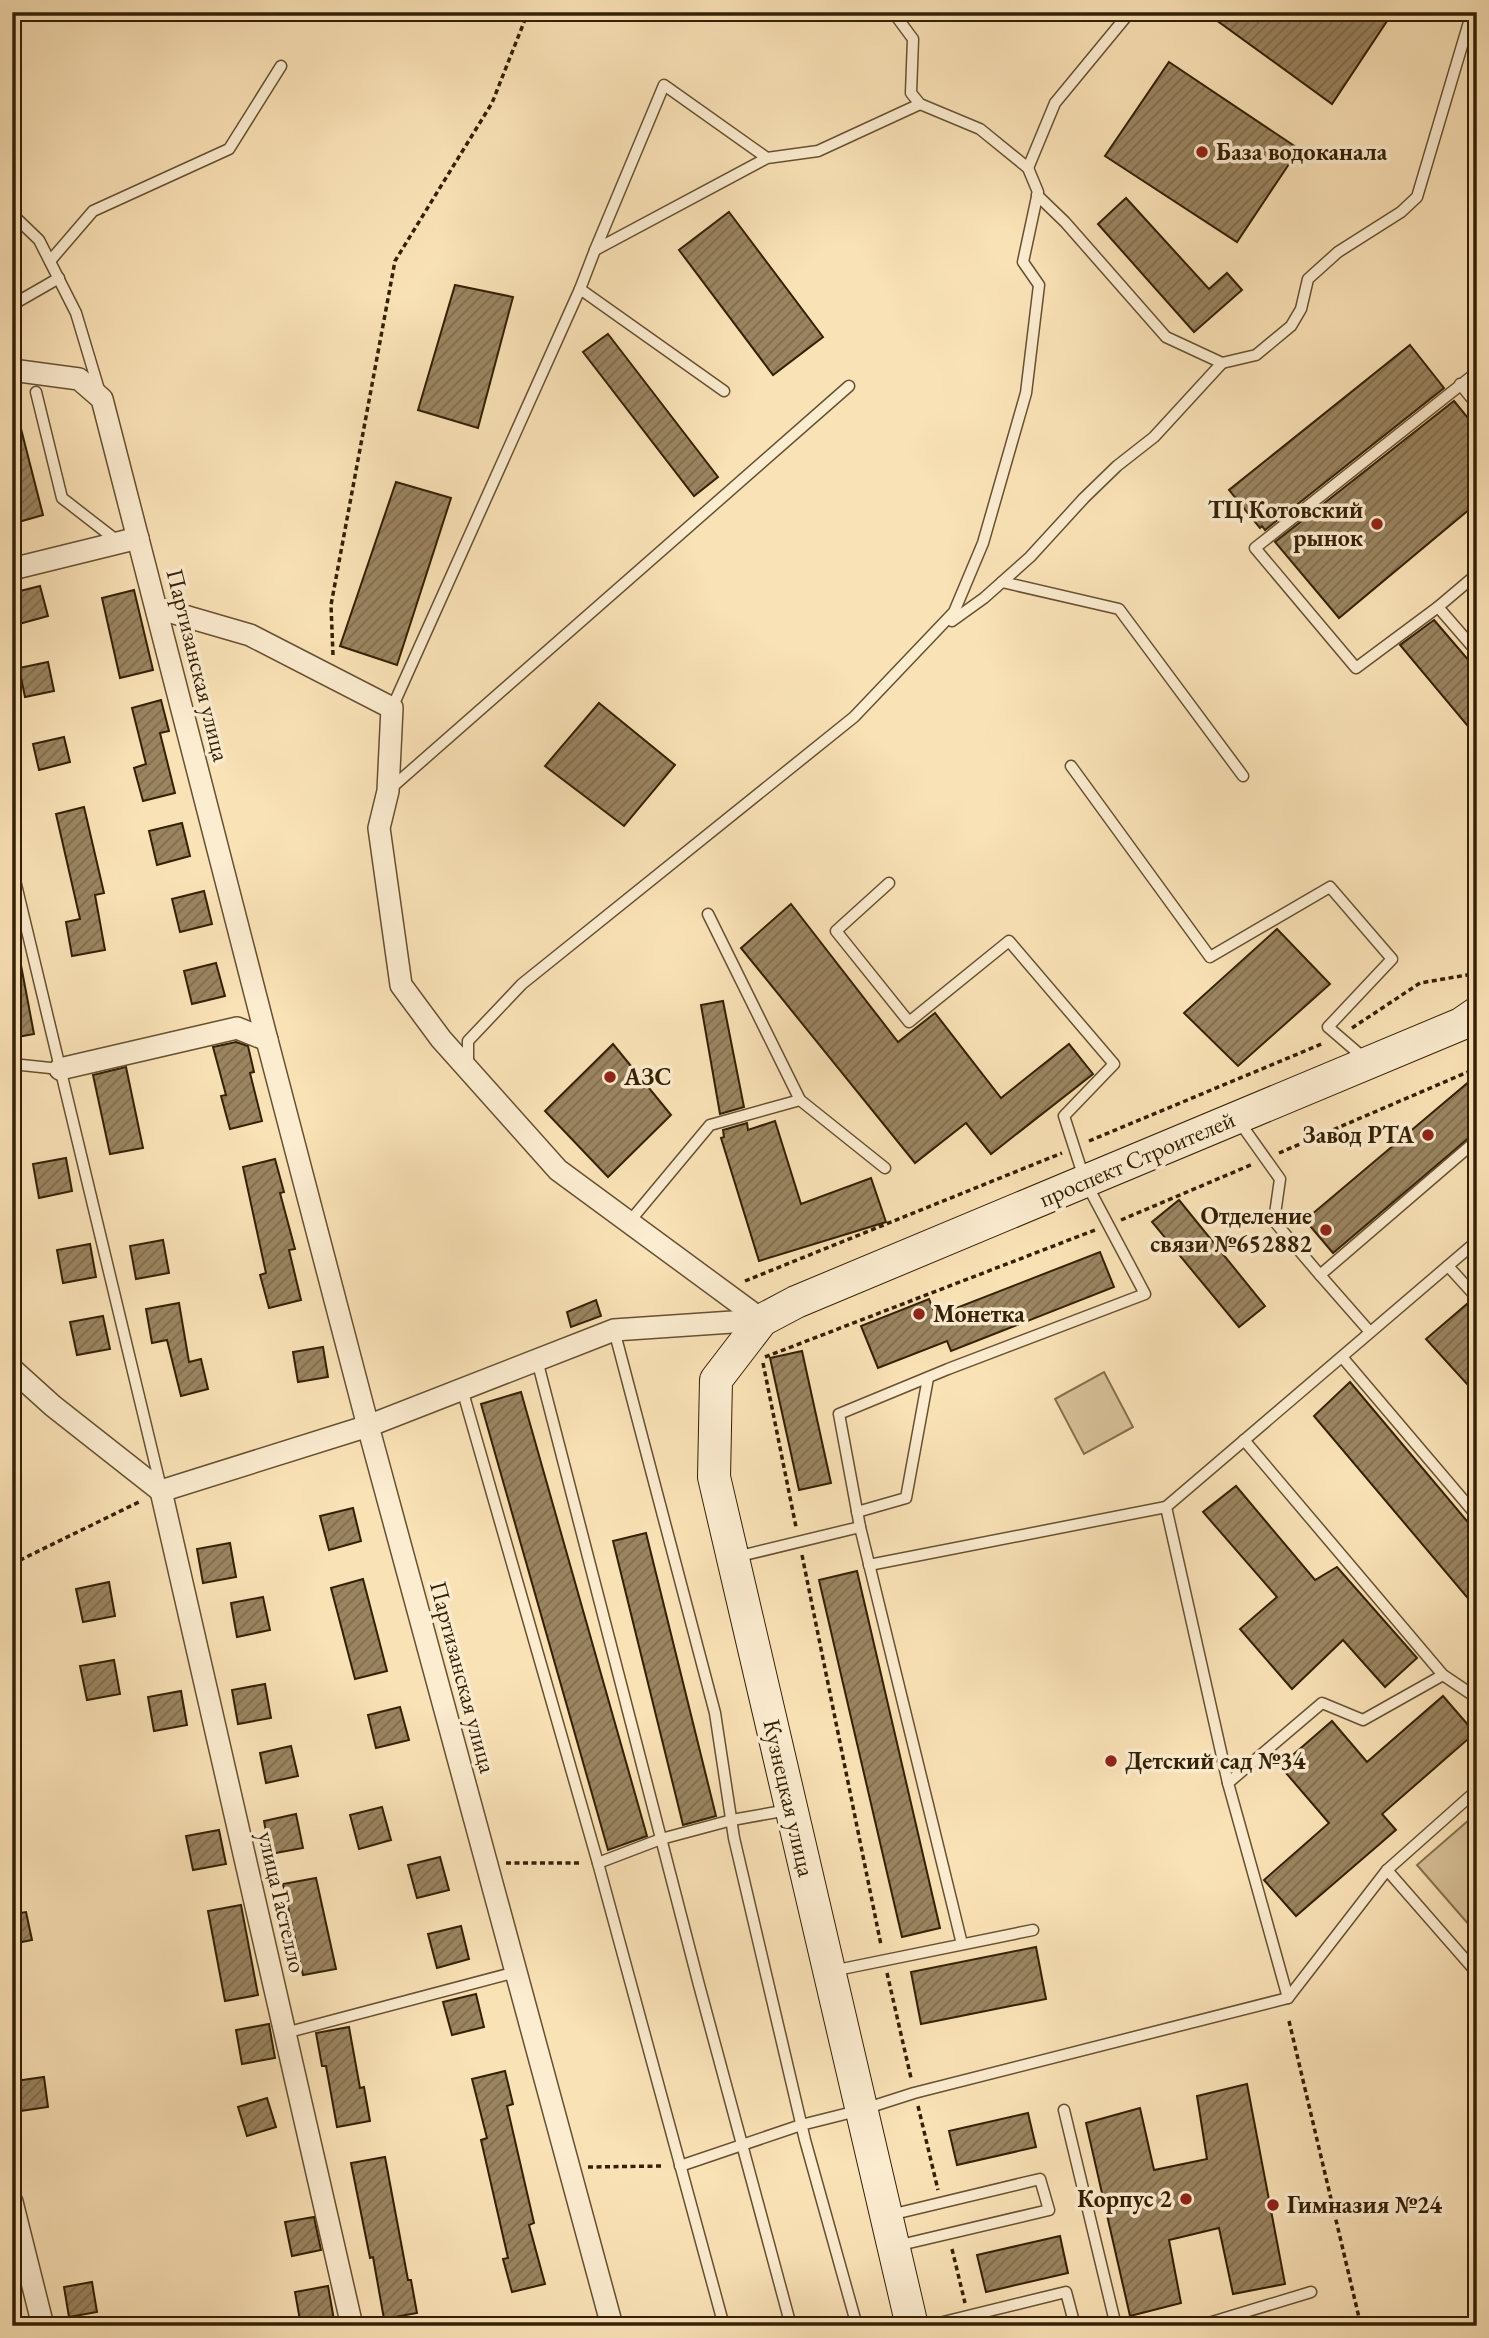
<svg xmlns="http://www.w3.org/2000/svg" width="1489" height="2338" viewBox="0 0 1489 2338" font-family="'EB Garamond',serif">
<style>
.park{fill:#d8c199;stroke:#86704e;stroke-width:2}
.building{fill:url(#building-hatch);stroke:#342004;stroke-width:2}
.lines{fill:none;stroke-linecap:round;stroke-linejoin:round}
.service-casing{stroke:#665031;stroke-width:13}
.minor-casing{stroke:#665031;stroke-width:24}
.secondary-casing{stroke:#342004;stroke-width:34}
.path{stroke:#342004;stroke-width:3.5;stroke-dasharray:5 3.5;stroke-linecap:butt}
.service{stroke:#fcecd0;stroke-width:10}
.minor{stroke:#fcecd0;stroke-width:21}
.secondary{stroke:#fcecd0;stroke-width:32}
.poi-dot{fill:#8f2418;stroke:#fcecd0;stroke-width:2.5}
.labels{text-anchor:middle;stroke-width:7;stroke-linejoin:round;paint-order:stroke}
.poi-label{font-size:24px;font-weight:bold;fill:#342004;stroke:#fcecd0;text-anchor:start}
.street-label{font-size:24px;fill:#342004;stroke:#fcecd0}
</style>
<defs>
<pattern id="building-hatch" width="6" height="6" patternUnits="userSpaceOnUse" patternTransform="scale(1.75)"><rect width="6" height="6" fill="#9b8561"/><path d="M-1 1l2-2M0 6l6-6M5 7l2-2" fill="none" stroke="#7f6c4e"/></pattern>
</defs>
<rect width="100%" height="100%" fill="#fae2b7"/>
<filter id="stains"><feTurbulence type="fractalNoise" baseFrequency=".00286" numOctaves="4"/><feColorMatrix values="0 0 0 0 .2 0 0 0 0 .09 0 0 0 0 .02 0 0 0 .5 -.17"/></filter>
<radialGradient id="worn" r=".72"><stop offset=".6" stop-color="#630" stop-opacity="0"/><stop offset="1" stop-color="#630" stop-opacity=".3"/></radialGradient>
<g class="park">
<path d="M 1104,1372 L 1133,1427 L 1084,1454 L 1055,1399 Z"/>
<path d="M 1477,1813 L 1477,1934 L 1417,1865 Z"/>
<path d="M 1306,2318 L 1317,2321 L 1322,2326 L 1268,2326 Z"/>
</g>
<g class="building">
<path d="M 1205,12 L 1393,12 L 1332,104 Z"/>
<path d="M 1169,62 L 1299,149 L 1237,242 L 1105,156 Z"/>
<path d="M 1126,198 L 1209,289 L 1227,273 L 1242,290 L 1194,332 L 1098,224 Z"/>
<path d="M 729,212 L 823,337 L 773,375 L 679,250 Z"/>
<path d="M 455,285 L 513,297 L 478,428 L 418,410 Z"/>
<path d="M 608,334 L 718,477 L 694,496 L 583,352 Z"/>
<path d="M 1410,345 L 1444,388 L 1265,530 L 1262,526 L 1260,528 L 1229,490 Z"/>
<path d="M 1454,401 L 1477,429 L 1477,503 L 1339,618 L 1275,542 Z"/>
<path d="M 12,417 L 18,417 L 43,515 L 12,524 Z"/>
<path d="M 396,482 L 451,498 L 397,665 L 340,646 Z"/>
<path d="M 40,586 L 48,616 L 19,624 L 12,593 Z"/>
<path d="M 134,590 L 153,670 L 120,678 L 102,598 Z"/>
<path d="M 1434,620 L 1477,670 L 1477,737 L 1400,645 Z"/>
<path d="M 48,662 L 54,691 L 25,697 L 19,668 Z"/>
<path d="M 161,700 L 169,731 L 160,733 L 175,793 L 143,801 L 134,768 L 146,764 L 132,708 Z"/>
<path d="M 599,703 L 675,765 L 624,826 L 545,766 Z"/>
<path d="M 64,737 L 70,762 L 39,770 L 33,744 Z"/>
<path d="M 84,807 L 104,893 L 95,895 L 105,950 L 72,956 L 66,922 L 80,919 L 56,814 Z"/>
<path d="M 182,823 L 190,856 L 157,865 L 149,831 Z"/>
<path d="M 204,891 L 212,924 L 180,932 L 172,899 Z"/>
<path d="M 791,904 L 898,1042 L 935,1013 L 1001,1098 L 1069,1044 L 1093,1074 L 991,1154 L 966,1123 L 915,1163 L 741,948 Z"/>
<path d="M 1277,929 L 1330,984 L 1238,1066 L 1184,1013 Z"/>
<path d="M 20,960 L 34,1034 L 12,1038 L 12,961 Z"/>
<path d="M 216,963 L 225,996 L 192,1004 L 184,971 Z"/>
<path d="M 723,1001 L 744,1107 L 720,1114 L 701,1005 Z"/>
<path d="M 236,1042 L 248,1046 L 254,1072 L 250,1073 L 262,1121 L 230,1129 L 221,1096 L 226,1095 L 213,1047 Z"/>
<path d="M 613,1044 L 671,1115 L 608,1177 L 545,1111 Z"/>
<path d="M 126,1067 L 143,1148 L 110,1154 L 93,1075 Z"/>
<path d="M 1477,1075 L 1477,1131 L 1333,1253 L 1305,1220 Z"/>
<path d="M 775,1121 L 801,1204 L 871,1178 L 886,1222 L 759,1261 L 721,1138 L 724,1137 L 723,1130 L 747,1123 L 748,1130 Z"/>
<path d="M 66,1158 L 72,1191 L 39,1198 L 33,1164 Z"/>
<path d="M 275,1159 L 284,1192 L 280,1193 L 295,1249 L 289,1250 L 301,1300 L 269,1308 L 260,1275 L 266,1273 L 243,1167 Z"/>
<path d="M 1179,1200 L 1265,1306 L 1239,1327 L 1152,1222 Z"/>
<path d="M 163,1240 L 169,1273 L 136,1279 L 130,1246 Z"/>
<path d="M 90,1244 L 96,1277 L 63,1283 L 57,1250 Z"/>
<path d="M 1100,1252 L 1114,1287 L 951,1351 L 947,1341 L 878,1368 L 861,1326 L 929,1299 L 936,1316 Z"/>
<path d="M 596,1300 L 601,1316 L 571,1327 L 567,1312 Z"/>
<path d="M 179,1303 L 189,1362 L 201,1359 L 208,1389 L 181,1396 L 167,1340 L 152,1343 L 146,1309 Z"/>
<path d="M 1467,1304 L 1477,1315 L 1477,1395 L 1426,1339 Z"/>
<path d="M 103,1316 L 110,1349 L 77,1355 L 70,1322 Z"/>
<path d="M 323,1347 L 328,1377 L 298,1382 L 293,1352 Z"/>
<path d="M 802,1351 L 831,1483 L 799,1490 L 770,1358 Z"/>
<path d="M 1350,1382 L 1477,1533 L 1477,1609 L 1314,1416 Z"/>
<path d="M 521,1392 L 647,1836 L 608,1850 L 481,1404 Z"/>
<path d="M 1236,1486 L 1315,1580 L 1337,1567 L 1417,1658 L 1385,1687 L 1343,1640 L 1292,1689 L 1240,1629 L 1277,1597 L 1203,1512 Z"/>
<path d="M 353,1508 L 361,1541 L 329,1550 L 320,1516 Z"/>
<path d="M 646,1533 L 716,1816 L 683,1825 L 613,1541 Z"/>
<path d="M 230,1543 L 236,1577 L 203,1583 L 197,1549 Z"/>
<path d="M 857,1571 L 940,1928 L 902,1937 L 819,1580 Z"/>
<path d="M 363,1579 L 387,1671 L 355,1679 L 331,1588 Z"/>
<path d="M 109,1582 L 115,1616 L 83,1622 L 76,1589 Z"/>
<path d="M 263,1597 L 270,1630 L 237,1637 L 231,1603 Z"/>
<path d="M 114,1660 L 120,1694 L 87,1700 L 80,1666 Z"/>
<path d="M 265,1684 L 271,1718 L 238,1724 L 232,1690 Z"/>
<path d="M 181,1691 L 187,1725 L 154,1731 L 148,1697 Z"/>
<path d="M 1443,1696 L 1475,1733 L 1382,1814 L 1396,1830 L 1296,1916 L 1264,1880 L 1329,1823 L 1280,1766 L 1332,1721 L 1367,1762 Z"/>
<path d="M 400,1707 L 409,1740 L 376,1748 L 368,1715 Z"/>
<path d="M 291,1746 L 298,1776 L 266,1783 L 260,1753 Z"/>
<path d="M 382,1807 L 391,1840 L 359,1849 L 350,1815 Z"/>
<path d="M 296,1814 L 303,1848 L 270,1854 L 264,1821 Z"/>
<path d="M 219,1830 L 226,1864 L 193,1870 L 186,1836 Z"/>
<path d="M 440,1857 L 449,1890 L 417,1898 L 408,1865 Z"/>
<path d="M 316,1878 L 336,1969 L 303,1975 L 283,1884 Z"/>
<path d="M 241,1905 L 258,1995 L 225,2001 L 208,1911 Z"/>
<path d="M 26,1912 L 32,1940 L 12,1944 L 12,1914 Z"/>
<path d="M 461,1926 L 469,1959 L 437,1968 L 428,1934 Z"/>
<path d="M 1036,1947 L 1046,1999 L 921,2024 L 911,1972 Z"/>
<path d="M 476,1994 L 484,2027 L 452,2035 L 443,2002 Z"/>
<path d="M 269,2024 L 275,2058 L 242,2064 L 236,2030 Z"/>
<path d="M 349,2027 L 360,2088 L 364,2087 L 370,2121 L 337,2127 L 326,2066 L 322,2066 L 316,2033 Z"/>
<path d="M 505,2071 L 513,2104 L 507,2106 L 534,2223 L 529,2225 L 545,2284 L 512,2292 L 503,2259 L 508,2258 L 481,2140 L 487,2138 L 472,2079 Z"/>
<path d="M 44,2077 L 48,2107 L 20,2111 L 15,2081 Z"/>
<path d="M 1247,2084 L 1285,2284 L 1233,2294 L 1219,2228 L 1169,2240 L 1181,2303 L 1130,2316 L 1086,2123 L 1140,2108 L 1154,2170 L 1207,2159 L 1197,2096 Z"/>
<path d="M 267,2098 L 276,2127 L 247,2136 L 238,2107 Z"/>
<path d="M 1028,2113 L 1036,2147 L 957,2165 L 949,2131 Z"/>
<path d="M 385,2157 L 408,2280 L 411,2280 L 417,2313 L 384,2319 L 373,2257 L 370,2258 L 351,2163 Z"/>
<path d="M 314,2217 L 321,2250 L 292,2256 L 285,2222 Z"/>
<path d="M 1060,2236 L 1068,2273 L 986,2292 L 977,2255 Z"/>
<path d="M 92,2282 L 97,2312 L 69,2317 L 64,2287 Z"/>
<path d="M 328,2286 L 334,2320 L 301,2326 L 295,2292 Z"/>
</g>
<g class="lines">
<g class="service-casing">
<g id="service">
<path d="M 767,158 L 595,250 L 664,85 L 767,158 L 818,151 L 920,104"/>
<path d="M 1028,168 L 1055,103 L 1130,12"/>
<path d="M 12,214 L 39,240 L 76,313 L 100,393"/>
<path d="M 50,261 L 93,211 L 229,149 L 281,66"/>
<path d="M 580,289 L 595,250"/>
<path d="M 12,305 L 59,278"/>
<path d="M 1222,363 L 1256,355 L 1291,326 L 1301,309 L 1308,279 L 1338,252 L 1401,212 L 1417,197 L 1472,12"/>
<path d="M 1460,384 L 1477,405"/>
<path d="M 36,392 L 62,498 L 120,543"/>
<path d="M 1477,574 L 1438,607 L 1477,652"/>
<path d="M 1002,582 L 1119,609 L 1243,776"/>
<path d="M 1438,607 L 1356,668 L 1255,548 L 1477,372"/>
<path d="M 952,621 L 984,598 L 1030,557 L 1084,498 L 1117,466 L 1154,437 L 1222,363 L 1166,337 L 1065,222 L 1037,195"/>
<path d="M 392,708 L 580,289 L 724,391"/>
<path d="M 1071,766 L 1210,957 L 1330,887 L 1392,959 L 1328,1027 L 1364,1058"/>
<path d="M 390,789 L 849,386"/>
<path d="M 12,868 L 161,1488"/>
<path d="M 889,883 L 836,931 L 909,1022 L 1009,941 L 1114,1064 L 1064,1116 L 1085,1181 L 1145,1294 L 948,1369 L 839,1414 L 860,1527 L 962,1944"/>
<path d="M 708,914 L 800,1100 L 885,1168"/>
<path d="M 12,1064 L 60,1069"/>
<path d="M 468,1067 L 468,1041 L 522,984 L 854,717 L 954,612 L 983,543 L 1026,393 L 1039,285 L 1023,262 L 1038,192 L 1028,168 L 980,129 L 920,104 L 911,93 L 913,39 L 893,12"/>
<path d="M 1238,1120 L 1280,1179 L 1274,1221 L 1320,1275 L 1477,1140"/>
<path d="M 630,1221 L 710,1125 L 800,1100"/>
<path d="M 1448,1266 L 1477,1298"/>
<path d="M 1320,1275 L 1370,1332"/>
<path d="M 614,1330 L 715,1713 L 734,1838 L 805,2140 L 857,2326"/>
<path d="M 1342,1357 L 1477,1516"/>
<path d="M 537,1360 L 699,1985 L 791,2326"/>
<path d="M 462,1389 L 598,1863 L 724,2326"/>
<path d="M 1244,1440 L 1443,1675 L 1477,1698"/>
<path d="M 857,1512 L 906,1498 L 928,1378"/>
<path d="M 736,1557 L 860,1527"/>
<path d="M 869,1565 L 1166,1507"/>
<path d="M 1228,1783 L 1322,1703 L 1363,1720 L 1443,1675"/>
<path d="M 598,1863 L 661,1839 L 732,1820 L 788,1810"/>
<path d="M 1387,1870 L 1477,1973"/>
<path d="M 832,1971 L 1033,1930"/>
<path d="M 1288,1998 L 1228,1783 L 1166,1507 L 1477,1241"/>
<path d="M 285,2033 L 516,1972"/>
<path d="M 1064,2110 L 1116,2326"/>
<path d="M 680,2166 L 801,2125 L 861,2110 L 914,2093 L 1288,1998 L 1387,1870 L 1477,1790"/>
<path d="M 890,2215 L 1040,2179 L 1049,2210 L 896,2246"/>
<path d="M 927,2326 L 1066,2292 L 1075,2326"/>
<path d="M 1199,2326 L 1311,2292"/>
</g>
</g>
<g class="minor-casing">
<g id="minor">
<path d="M 12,370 L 79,379 L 102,399 L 267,1040"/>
<path d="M 12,569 L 138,538"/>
<path d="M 157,608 L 250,635 L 392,708 L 388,791 L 379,828 L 401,985 L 441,1039 L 558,1170 L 762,1320"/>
<path d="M 60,1069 L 237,1028 L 267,1040 L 368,1426 L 612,2326"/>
<path d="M 12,1369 L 53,1406 L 161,1491"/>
<path d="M 161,1491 L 352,2326"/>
<path d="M 161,1491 L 368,1426 L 614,1330 L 762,1320"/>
<path d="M 12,2202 L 43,2326"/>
</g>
</g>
<g class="secondary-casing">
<path id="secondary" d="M 912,2326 L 714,1477 L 716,1380 L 762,1320 L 796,1302 L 1461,1024 L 1477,1013"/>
</g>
<g class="path">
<path d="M 333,655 L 331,605 L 395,261 L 492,103 L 528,12"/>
<path d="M 1352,1028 L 1420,983 L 1467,975 L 1477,967"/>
<path d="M 1089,1141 L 1324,1043"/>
<path d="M 1279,1153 L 1477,1068"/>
<path d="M 1121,1220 L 1253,1164"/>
<path d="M 745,1281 L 1062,1153"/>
<path d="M 765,1357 L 1095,1230"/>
<path d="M 763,1363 L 796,1527"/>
<path d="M 802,1555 L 881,1945"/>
<path d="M 12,1564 L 141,1501"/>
<path d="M 506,1863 L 582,1863"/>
<path d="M 887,1973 L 911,2078"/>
<path d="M 1289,2021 L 1361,2326"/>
<path d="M 918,2106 L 938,2190"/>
<path d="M 588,2167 L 664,2166"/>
<path d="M 952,2249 L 965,2303"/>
</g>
<use href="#service" class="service"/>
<use href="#minor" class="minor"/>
<use href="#secondary" class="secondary"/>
</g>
<g class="poi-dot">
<circle cx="1202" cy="152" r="7"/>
<circle cx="1377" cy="524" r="7"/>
<circle cx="610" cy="1077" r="7"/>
<circle cx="1428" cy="1135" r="7"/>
<circle cx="1326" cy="1230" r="7"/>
<circle cx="919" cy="1314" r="7"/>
<circle cx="1111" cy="1761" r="7"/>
<circle cx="1186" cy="2199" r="7"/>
<circle cx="1273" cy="2205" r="7"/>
</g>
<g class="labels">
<g class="poi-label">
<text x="1216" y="160">База водоканала</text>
<text x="1363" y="518" text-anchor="end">ТЦ Котовский<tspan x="1363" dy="28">рынок</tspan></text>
<text x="624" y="1085">АЗС</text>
<text x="1414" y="1143" text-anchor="end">Завод РТА</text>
<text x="1312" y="1224" text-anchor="end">Отделение<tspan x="1312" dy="28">связи №652882</tspan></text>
<text x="933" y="1322">Монетка</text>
<text x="1125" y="1769">Детский сад №34</text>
<text x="1172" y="2207" text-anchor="end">Корпус 2</text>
<text x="1287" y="2213">Гимназия №24</text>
</g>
<g class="street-label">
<text transform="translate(198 665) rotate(76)" y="8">Партизанская улица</text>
<text transform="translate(1137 1159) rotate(-23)" y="8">проспект Строителей</text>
<text transform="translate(463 1677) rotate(75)" y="8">Партизанская улица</text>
<text transform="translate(789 1798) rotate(77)" y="8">Кузнецкая улица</text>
<text transform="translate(282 1902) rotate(77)" y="8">улица Гастелло</text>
</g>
</g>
<rect width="1489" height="2338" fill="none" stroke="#fae2b7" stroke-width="42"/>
<rect x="14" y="14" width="1461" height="2310" fill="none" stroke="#342004" stroke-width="3.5"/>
<rect x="21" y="21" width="1447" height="2296" fill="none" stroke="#342004" stroke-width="2"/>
<rect width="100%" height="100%" filter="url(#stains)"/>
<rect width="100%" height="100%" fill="url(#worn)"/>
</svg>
